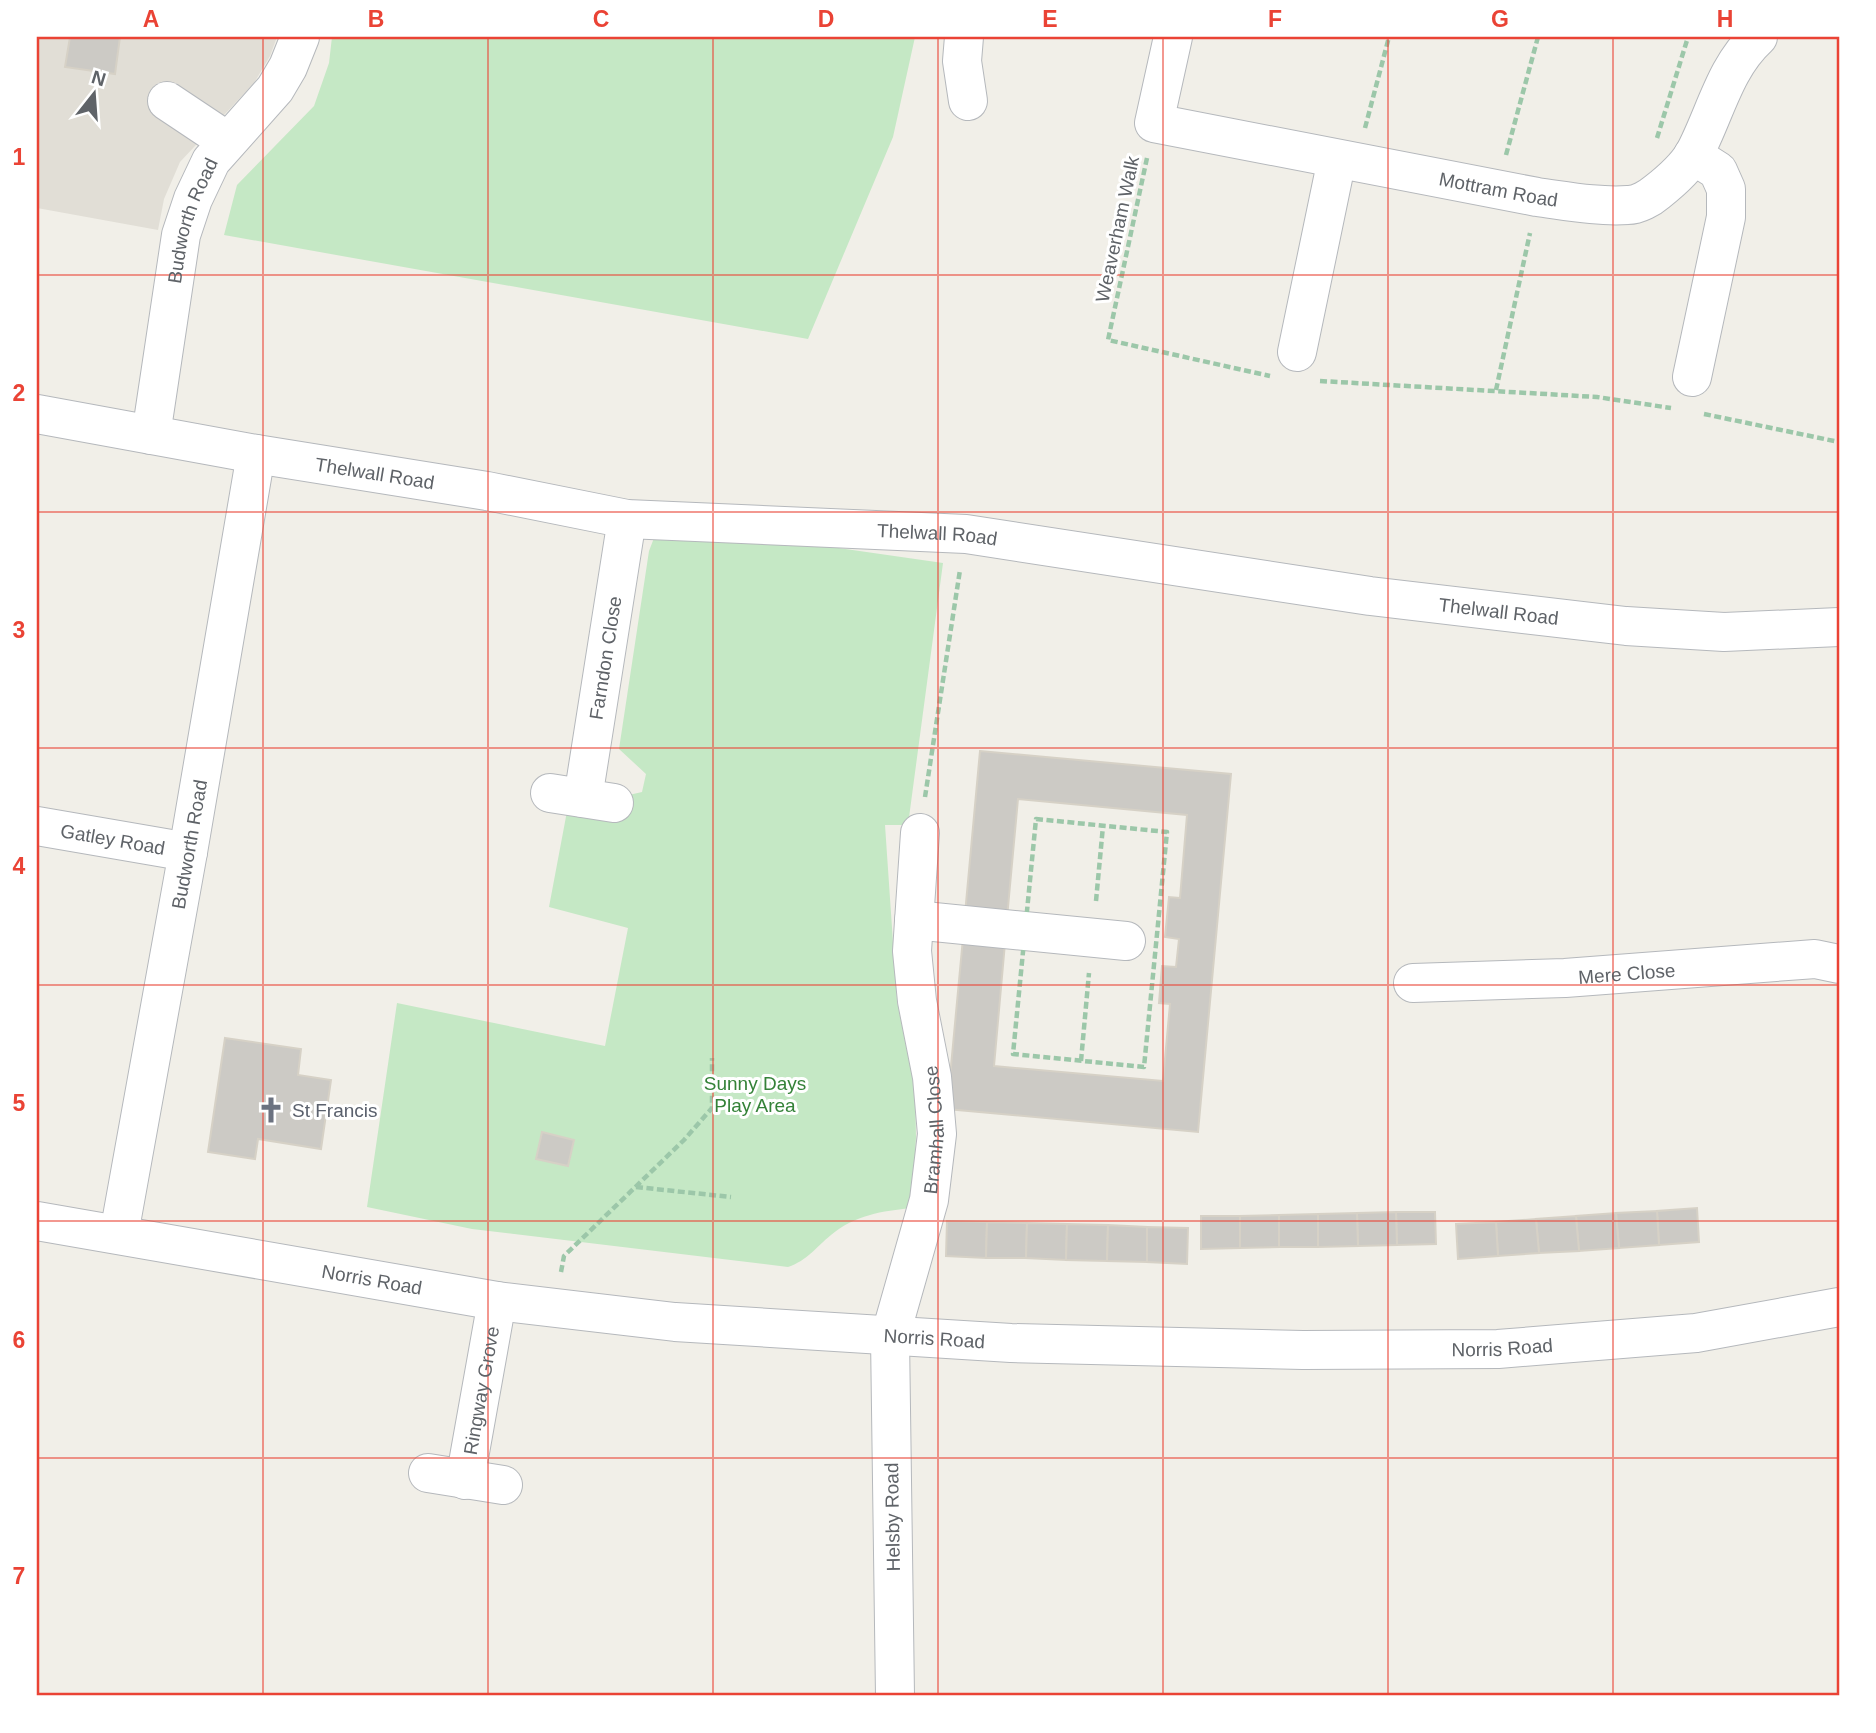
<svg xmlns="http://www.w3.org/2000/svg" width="1876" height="1733" viewBox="0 0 1876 1733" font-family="Arial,sans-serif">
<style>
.education{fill:#e1ded6}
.green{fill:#c5e8c5}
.building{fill:#cccac5;stroke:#d6d1c6;stroke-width:2}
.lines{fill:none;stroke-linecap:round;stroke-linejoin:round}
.minor-casing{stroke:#b5b8bc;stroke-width:40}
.path{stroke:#9cc7a9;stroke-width:4.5;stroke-dasharray:7 3.5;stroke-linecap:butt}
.minor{stroke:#fff;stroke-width:38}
.grid{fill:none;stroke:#ea4335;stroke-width:2;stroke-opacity:0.55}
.labels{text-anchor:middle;stroke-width:6;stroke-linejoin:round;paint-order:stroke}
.street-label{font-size:19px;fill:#5f6368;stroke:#fff}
.park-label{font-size:19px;fill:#348238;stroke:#fff}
.worship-label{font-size:19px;fill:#5b616d;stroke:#fff;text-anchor:start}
.neatline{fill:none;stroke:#ea4335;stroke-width:2.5}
.grid-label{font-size:23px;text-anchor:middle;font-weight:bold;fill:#ea4335}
</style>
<rect width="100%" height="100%" fill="#f1efe8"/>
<path class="education" d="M 37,37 L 277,37 L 270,56 L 254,83 L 180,162 L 164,199 L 158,230 L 37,208 Z"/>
<g class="green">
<path d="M 332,37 L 915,37 L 893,137 L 808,339 L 224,235 L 237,185 L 314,106 L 329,63 Z"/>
<path d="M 678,525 L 943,563 L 908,825 L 885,825 L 897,1001 L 915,1090 L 916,1137 L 912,1208 C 882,1211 855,1215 831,1235 C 815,1248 808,1260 788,1267 L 472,1229 L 367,1207 L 397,1003 L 605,1046 L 628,928 L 549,907 L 571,790 L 620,797 L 642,792 L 646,774 L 619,749 L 649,551 L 654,538 Z"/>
</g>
<g class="building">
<path d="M 70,37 L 120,37 L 115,74 L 65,67 Z"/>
<path d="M 980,751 L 1231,774 L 1198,1132 L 947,1109 L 963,938 L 1005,943 L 994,1066 L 1163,1081 L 1170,1004 L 1159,1003 L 1162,966 L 1176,967 L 1179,939 L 1165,937 L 1169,897 L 1180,898 L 1187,815 L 1018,799 L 1007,918 L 965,914 Z"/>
<path d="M 225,1038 L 301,1049 L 298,1075 L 331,1080 L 321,1149 L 258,1139 L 255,1159 L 208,1152 Z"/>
<path d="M 542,1132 L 574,1140 L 568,1166 L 536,1159 Z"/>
<path d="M 1697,1208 L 1699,1242 L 1659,1245 L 1657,1211 Z"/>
<path d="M 1657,1211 L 1659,1245 L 1619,1248 L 1616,1213 Z"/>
<path d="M 1396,1212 L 1435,1212 L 1436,1244 L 1397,1245 Z"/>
<path d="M 1396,1212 L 1397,1245 L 1358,1246 L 1357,1213 Z"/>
<path d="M 1357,1213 L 1358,1246 L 1318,1247 L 1318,1214 Z"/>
<path d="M 1616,1213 L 1619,1248 L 1579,1251 L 1576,1216 Z"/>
<path d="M 1318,1214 L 1318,1247 L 1279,1247 L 1279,1215 Z"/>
<path d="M 1279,1215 L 1279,1247 L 1240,1248 L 1240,1216 Z"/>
<path d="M 1201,1216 L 1240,1216 L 1240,1248 L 1201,1249 Z"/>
<path d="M 1576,1216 L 1579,1251 L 1539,1253 L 1536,1219 Z"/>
<path d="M 1536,1219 L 1539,1253 L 1498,1256 L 1496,1222 Z"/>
<path d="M 947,1221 L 987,1222 L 986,1258 L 946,1256 Z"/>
<path d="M 987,1222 L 1027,1223 L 1026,1258 L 986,1258 Z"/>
<path d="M 1496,1222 L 1498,1256 L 1458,1259 L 1456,1224 Z"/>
<path d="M 1027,1223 L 1067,1224 L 1066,1260 L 1026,1258 Z"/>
<path d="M 1067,1224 L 1108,1225 L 1107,1261 L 1066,1260 Z"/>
<path d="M 1108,1225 L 1147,1227 L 1147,1262 L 1107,1261 Z"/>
<path d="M 1147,1227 L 1188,1228 L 1187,1264 L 1147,1262 Z"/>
</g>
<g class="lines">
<g class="minor-casing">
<g id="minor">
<path d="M 964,37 L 962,61 L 968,101"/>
<path id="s1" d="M 1173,37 L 1154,123 L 1537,197 C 1567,201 1598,207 1628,205 C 1638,205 1650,198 1657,192 C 1671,181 1685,169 1694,154 C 1715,115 1724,68 1758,37"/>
<path d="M 167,101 L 227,141"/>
<path d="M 1297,352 L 1337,159"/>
<path d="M 1692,377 L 1726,217 L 1726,189 L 1718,171 L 1693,155"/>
<path id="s2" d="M 37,414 L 256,454 L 487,491 L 627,519 L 966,534 L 1370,596 L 1626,626 L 1724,632 L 1839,627"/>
<path id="s3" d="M 151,435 L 181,235 L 193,199 L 211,161 L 275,89 L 288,67 L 300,37"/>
<path d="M 550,793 L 614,803"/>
<path id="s4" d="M 583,798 L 627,519"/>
<path id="s5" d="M 37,826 L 188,852"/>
<path d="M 914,920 L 1126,941"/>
<path id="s6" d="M 1413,983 L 1565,978 L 1815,959 L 1839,964"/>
<path id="s7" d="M 37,1221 L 497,1301 L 675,1322 L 1011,1343 L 1303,1350 L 1498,1349 L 1696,1333 L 1839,1307"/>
<path id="s8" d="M 119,1234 L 188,852 L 256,454"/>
<path d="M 428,1473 L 503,1485"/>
<path id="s9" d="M 465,1480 L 497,1301"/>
<path id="s10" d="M 895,1696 L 890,1337 L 929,1200 L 937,1134 L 932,1077 L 917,1001 L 912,951 L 920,833"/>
</g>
</g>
<g class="path">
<path d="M 1365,128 L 1389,37"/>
<path d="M 1657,138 L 1688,37"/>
<path d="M 1506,155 L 1538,37"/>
<path d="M 1147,158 L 1108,340 L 1270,376"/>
<path d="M 1320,381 L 1597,397 L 1671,408"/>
<path d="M 1496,390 L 1530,233"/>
<path d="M 1704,414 L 1839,442"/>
<path d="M 925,797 L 960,570"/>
<path d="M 1036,819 L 1167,832 L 1144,1067 L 1013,1054 Z"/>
<path d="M 1096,901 L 1103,826"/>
<path d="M 1081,1061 L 1089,973"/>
<path d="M 636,1187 L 731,1197"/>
<path d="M 561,1272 L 564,1256 L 684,1140 L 712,1108 L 712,1058"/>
</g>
<use href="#minor" class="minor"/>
</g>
<path class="grid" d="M 263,37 L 263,1696M 488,37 L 488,1696M 713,37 L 713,1696M 938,37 L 938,1696M 1163,37 L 1163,1696M 1388,37 L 1388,1696M 1613,37 L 1613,1696M 37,275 L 1839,275M 37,512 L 1839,512M 37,748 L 1839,748M 37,985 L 1839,985M 37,1221 L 1839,1221M 37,1458 L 1839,1458"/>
<defs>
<g id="church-bare" transform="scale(2.1)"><path d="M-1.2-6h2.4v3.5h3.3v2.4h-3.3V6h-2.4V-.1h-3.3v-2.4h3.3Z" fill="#6b7280" stroke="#fff" stroke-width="2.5" paint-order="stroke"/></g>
</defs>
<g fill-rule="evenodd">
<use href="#church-bare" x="271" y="1110"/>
</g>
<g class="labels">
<g class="street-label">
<text dy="7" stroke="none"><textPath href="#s1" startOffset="439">Mottram Road</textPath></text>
<text dy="7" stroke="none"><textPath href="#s3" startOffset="219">Budworth Road</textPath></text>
<text transform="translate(1117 229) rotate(-78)" y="7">Weaverham Walk</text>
<text dy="7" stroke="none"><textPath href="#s2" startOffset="343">Thelwall Road</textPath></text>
<text dy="7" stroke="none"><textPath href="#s2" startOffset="910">Thelwall Road</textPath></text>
<text dy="7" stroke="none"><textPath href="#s2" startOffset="1477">Thelwall Road</textPath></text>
<text dy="7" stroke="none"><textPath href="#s4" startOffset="142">Farndon Close</textPath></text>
<text dy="7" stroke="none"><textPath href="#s5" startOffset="77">Gatley Road</textPath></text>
<text dy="7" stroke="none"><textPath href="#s8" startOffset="396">Budworth Road</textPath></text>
<text dy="7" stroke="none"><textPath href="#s6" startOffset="214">Mere Close</textPath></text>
<text dy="7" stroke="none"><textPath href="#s10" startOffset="572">Bramhall Close</textPath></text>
<text dy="7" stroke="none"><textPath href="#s7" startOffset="340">Norris Road</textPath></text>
<text dy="7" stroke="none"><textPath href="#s7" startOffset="906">Norris Road</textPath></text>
<text dy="7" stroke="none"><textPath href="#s7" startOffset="1474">Norris Road</textPath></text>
<text dy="7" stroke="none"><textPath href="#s9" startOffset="91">Ringway Grove</textPath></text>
<text transform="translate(892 1517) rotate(-91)" y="7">Helsby Road</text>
</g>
<g class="park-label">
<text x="755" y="1090">Sunny Days<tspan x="755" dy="22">Play Area</tspan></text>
</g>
<g class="worship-label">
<text x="292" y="1117">St Francis</text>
</g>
</g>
<rect width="1876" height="1733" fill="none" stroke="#ffffff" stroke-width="77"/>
<g transform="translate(94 94) rotate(17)" stroke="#ffffff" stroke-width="5" paint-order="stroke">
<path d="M0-5L12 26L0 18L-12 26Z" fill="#5f6368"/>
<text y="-10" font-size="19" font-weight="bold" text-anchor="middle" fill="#5f6368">N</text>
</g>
<rect x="38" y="38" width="1800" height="1656" class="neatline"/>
<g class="grid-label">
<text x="151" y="27">A</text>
<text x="376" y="27">B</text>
<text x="601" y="27">C</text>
<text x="826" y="27">D</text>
<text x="1050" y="27">E</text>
<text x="1275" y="27">F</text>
<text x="1500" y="27">G</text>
<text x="1725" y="27">H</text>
<text x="19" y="165">1</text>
<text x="19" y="401">2</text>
<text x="19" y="638">3</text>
<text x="19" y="874">4</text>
<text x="19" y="1111">5</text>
<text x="19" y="1348">6</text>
<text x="19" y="1584">7</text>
</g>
</svg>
